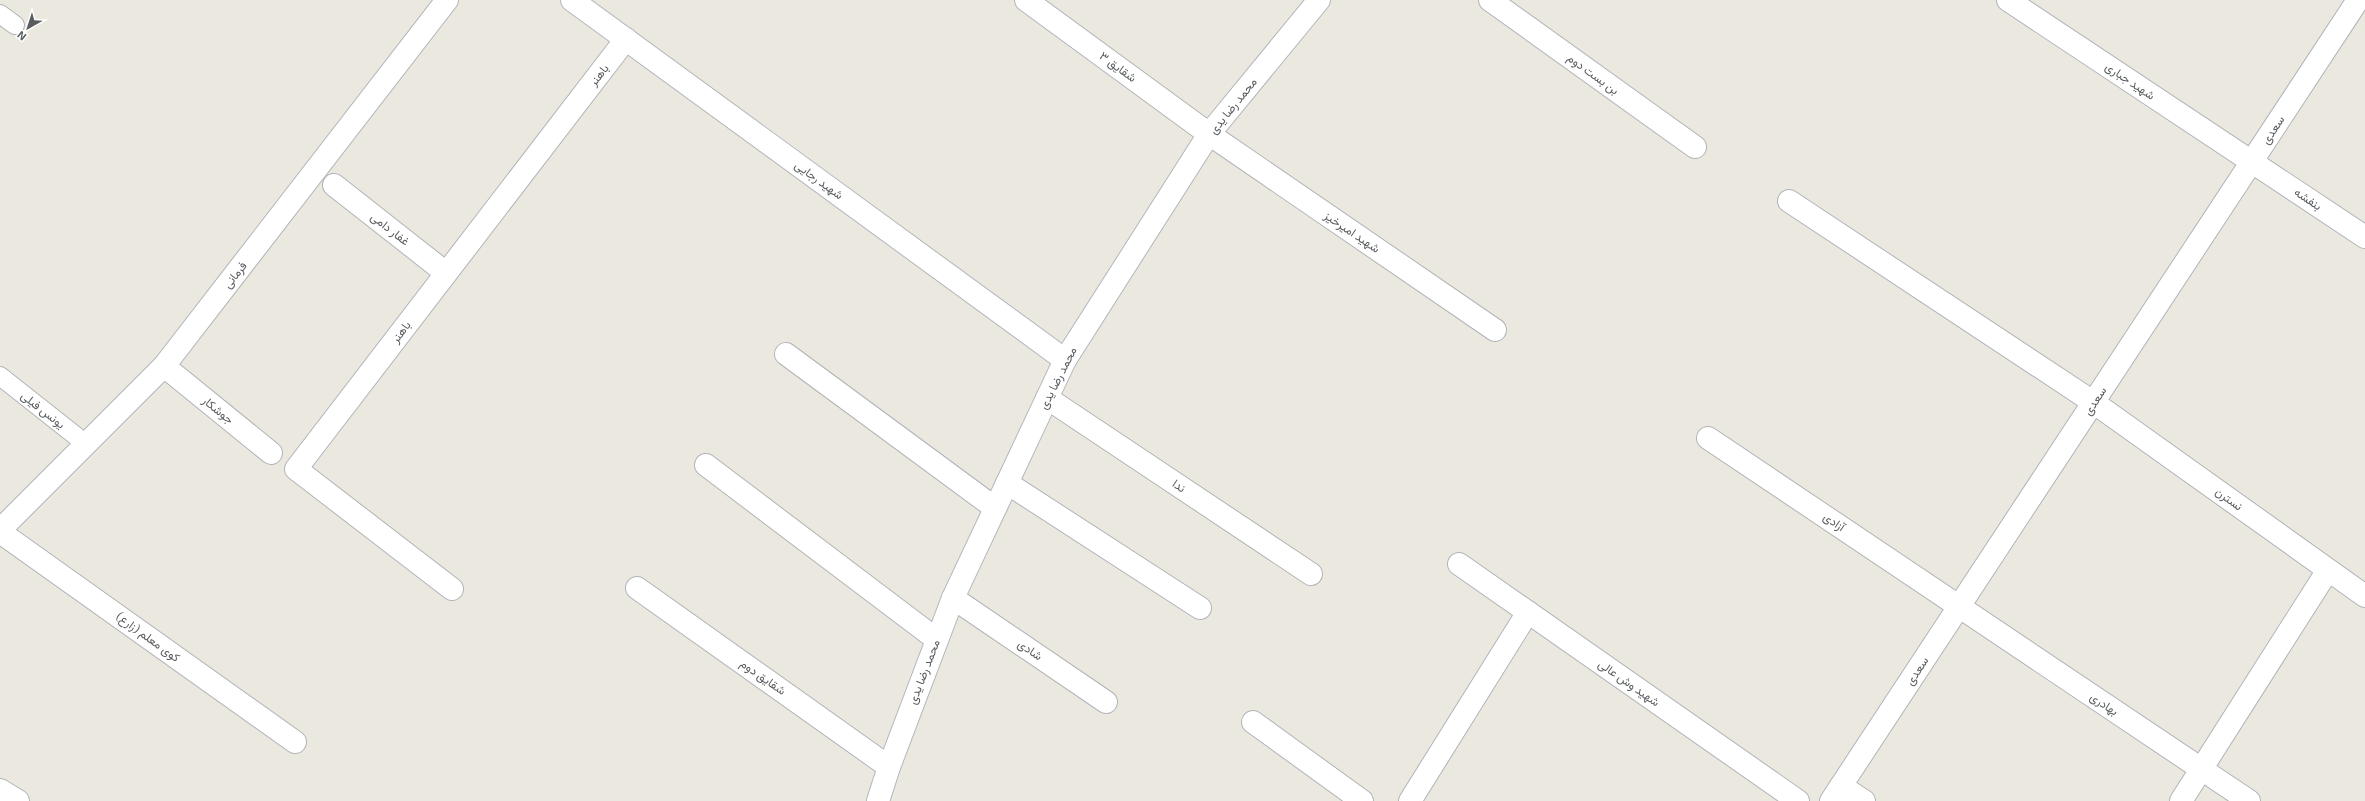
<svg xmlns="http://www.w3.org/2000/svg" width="2365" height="801" viewBox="0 0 2365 801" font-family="'Exo 2',Vazirmatn,sans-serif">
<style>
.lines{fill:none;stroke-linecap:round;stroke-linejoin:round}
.lane-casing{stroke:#b1b4b7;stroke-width:20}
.street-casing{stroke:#b1b4b7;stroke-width:24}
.secondary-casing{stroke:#b2b6ba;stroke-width:24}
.lane{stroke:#fff;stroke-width:18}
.street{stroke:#fff;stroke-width:22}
.secondary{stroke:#fff;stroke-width:22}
.labels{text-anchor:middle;stroke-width:3;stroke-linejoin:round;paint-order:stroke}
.street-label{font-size:12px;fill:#595d60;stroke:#fff}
</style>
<rect width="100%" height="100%" fill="#ebe8e0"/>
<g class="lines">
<g class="lane-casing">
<g id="lane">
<path d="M 0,14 L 15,25"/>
<path d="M 0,376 L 86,444"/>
</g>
</g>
<g class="street-casing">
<g id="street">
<path d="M 1026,0 L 1209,134 L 1495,330"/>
<path d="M 1490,0 L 1695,147"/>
<path d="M 2008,0 L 2365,237"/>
<path d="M 334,185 L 446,273"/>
<path d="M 1789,201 L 2093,402 L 2365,596"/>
<path d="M 786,354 L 995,508"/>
<path d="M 164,366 L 271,453"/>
<path d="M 1047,398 L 1311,574"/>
<path d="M 1708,438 L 2249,801"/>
<path d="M 706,465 L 936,639"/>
<path d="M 1007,483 L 1200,608"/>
<path d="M 0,530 L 164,366 L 447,0"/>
<path d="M 0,532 L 295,742"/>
<path d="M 1459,564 L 1798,801"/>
<path d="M 637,588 L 889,767"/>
<path d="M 452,589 L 296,469 L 626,39"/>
<path d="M 953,598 L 1106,702"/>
<path d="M 1253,722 L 1362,801"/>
<path d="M 1841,786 L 1864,801"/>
<path d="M 0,790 L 18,801"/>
<path d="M 1410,801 L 1528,612"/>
<path d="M 1831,801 L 2358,0"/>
<path d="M 2181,801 L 2328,570"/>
</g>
</g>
<g class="secondary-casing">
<g id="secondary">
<path d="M 572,0 L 1065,360"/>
<path d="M 878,801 L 889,767 L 953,598 L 1065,360 L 1209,134 L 1319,0"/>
</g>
</g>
<use href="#lane" class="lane"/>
<use href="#street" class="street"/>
<use href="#secondary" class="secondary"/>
</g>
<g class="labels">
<g class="street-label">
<text transform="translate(1118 67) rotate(36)" y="4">شقایق ۳</text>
<text transform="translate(1593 74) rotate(36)" y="4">بن بست دوم</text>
<text transform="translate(599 75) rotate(-52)" y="4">باهنر</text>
<text transform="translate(2130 81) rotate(34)" y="4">شهید جباری</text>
<text transform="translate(1233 106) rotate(-51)" y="4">محمد رضا یدی</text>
<text transform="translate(2273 130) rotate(-57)" y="4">سعدی</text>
<text transform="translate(819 180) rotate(36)" y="4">شهید رجایی</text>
<text transform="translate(2308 199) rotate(34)" y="4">بنفشه</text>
<text transform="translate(390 229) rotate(38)" y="4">غفار دامی</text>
<text transform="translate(1352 232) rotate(34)" y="4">شهید امیرخیز</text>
<text transform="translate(235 275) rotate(-52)" y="4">فرمانی</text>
<text transform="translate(401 332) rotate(-53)" y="4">باهنر</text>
<text transform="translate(1058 378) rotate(-63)" y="4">محمد رضا یدی</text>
<text transform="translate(2095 401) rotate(-57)" y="4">سعدی</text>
<text transform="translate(43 410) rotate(38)" y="4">یونس فیلی</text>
<text transform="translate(218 410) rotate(39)" y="4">جوشکار</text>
<text transform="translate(1179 486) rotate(34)" y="4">ندا</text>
<text transform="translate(2229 499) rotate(36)" y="4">نسترن</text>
<text transform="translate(1834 522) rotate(34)" y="4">آزادی</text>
<text transform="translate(148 637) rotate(36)" y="4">کوی معلم (زارع)</text>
<text transform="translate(1030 650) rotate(34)" y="4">شادی</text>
<text transform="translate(1917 671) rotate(-57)" y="4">سعدی</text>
<text transform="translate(924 672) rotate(-69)" y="4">محمد رضا یدی</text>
<text transform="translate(763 677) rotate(35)" y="4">شقایق دوم</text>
<text transform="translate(1629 683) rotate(35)" y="4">شهید وش عالی</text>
<text transform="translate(2104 704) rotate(34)" y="4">بهادری</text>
</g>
</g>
<g transform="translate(28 28) rotate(219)" stroke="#ffffff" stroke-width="3" paint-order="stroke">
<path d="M0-3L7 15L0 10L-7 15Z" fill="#595d60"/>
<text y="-6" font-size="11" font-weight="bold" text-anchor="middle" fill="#595d60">N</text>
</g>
</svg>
